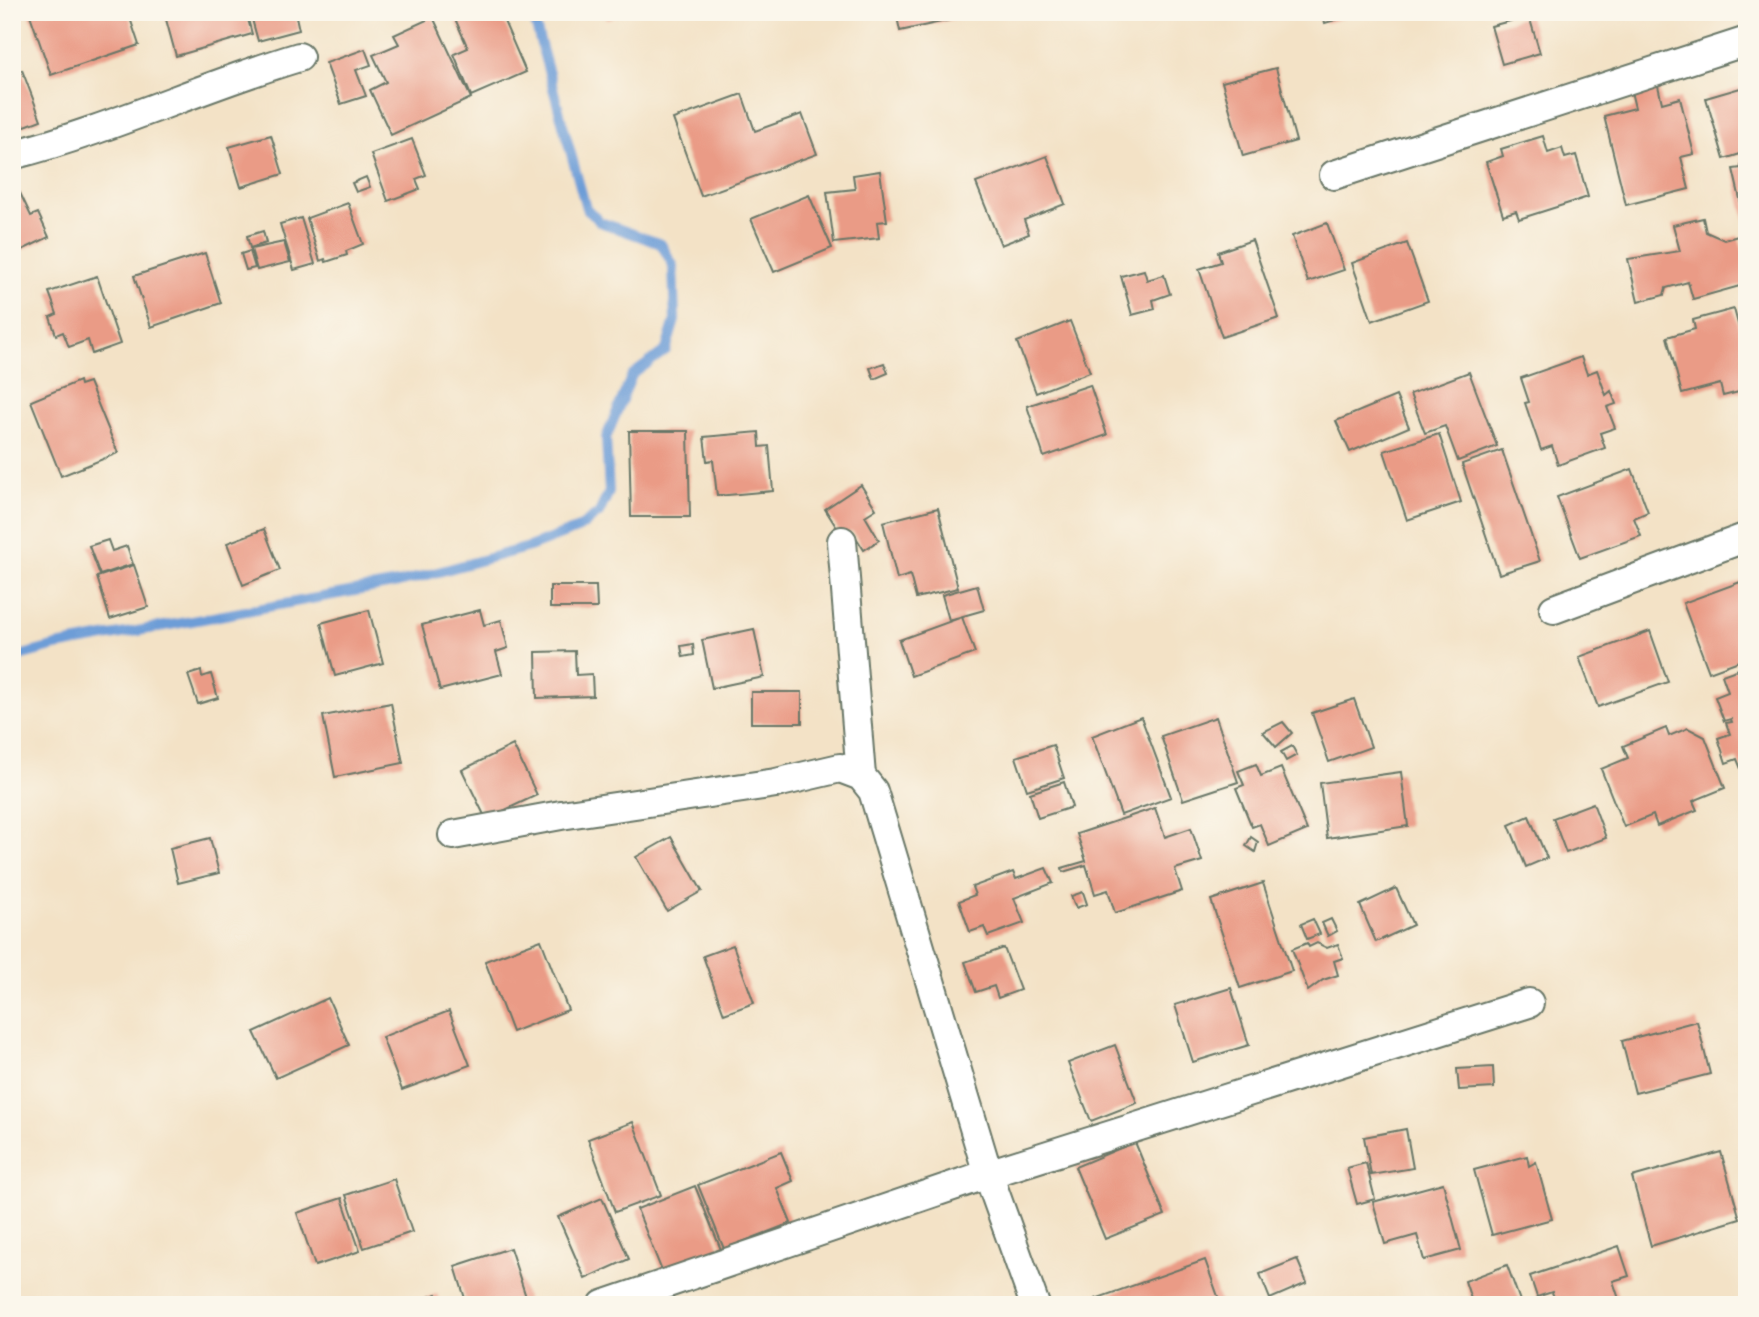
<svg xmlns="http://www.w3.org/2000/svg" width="1759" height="1317" viewBox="0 0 1759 1317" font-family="'Gentium Book Plus',serif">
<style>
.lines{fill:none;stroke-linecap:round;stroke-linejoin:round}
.stream{stroke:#6d9dd7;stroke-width:10}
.building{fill:#ea9b86}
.street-casing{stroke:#697767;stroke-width:32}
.street{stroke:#fff;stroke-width:28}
</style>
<rect width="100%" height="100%" fill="#fbf7ec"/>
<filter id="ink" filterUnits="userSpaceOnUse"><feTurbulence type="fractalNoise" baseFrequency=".0143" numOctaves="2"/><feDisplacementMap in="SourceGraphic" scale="14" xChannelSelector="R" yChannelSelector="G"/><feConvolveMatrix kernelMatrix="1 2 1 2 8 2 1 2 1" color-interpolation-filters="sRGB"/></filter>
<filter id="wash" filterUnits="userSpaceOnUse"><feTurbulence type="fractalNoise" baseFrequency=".00686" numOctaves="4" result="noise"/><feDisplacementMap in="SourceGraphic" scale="28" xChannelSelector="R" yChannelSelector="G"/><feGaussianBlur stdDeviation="1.57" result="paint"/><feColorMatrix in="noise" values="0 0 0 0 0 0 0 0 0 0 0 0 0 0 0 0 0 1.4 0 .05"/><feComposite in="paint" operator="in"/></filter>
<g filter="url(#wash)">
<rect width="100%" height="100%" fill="#f3e2c6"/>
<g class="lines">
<path class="stream" d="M 12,658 L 56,646 L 398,583 L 529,547 L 579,528 L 599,513 L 609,492 L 606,438 L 632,375 L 666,350 L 675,320 L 673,265 L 661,244 L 600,222 L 586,208 L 532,12"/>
</g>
<g id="blocks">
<g class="building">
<path d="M 29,12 L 128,12 L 139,45 L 51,75 Z"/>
<path d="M 164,12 L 246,12 L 252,34 L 176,56 Z"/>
<path d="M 250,12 L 295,12 L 299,30 L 258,41 Z"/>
<path d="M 452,12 L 500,12 L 526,72 L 471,96 L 454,54 L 468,48 Z"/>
<path d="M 605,12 L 627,12 L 628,13 L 607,19 Z"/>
<path d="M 896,12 L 972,12 L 973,15 L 900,31 Z"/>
<path d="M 1322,12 L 1359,12 L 1359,13 L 1325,23 Z"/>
<path d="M 1529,16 L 1540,53 L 1502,64 L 1491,26 Z"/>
<path d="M 433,17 L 471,98 L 391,135 L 370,90 L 386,82 L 373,55 L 399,44 L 394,35 Z"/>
<path d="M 365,49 L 371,65 L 356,70 L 366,96 L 341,104 L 326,63 Z"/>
<path d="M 1276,68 L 1296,141 L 1243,156 L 1222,82 Z"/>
<path d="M 22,70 L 41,120 L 12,131 L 12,73 Z"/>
<path d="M 1656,77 L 1662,103 L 1680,98 L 1694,154 L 1681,157 L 1689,189 L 1626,205 L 1604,116 L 1635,108 L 1629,83 Z"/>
<path d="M 1747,86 L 1747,152 L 1724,159 L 1706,98 Z"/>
<path d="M 742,94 L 755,131 L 802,114 L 817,154 L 701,196 L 673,119 Z"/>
<path d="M 271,135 L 283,174 L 241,187 L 229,147 Z"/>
<path d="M 1543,136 L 1548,153 L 1562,148 L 1565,158 L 1576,155 L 1588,197 L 1519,219 L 1516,211 L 1503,215 L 1486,162 L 1503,156 L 1501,149 Z"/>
<path d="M 412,139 L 426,175 L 416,179 L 420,189 L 388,201 L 371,154 Z"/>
<path d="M 1047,156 L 1065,204 L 1024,220 L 1029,234 L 1001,245 L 976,183 Z"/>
<path d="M 1747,158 L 1747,225 L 1746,225 L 1733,169 L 1741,168 L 1741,159 Z"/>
<path d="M 880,171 L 887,221 L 877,222 L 879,238 L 834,243 L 827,192 L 855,189 L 853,175 Z"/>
<path d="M 366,177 L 370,187 L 356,192 L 352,183 Z"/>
<path d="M 20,193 L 31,216 L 38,213 L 49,237 L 12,255 L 12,196 Z"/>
<path d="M 809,195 L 832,248 L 774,272 L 751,219 Z"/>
<path d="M 348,203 L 363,244 L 346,251 L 347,255 L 326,262 L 325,259 L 320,261 L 307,218 Z"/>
<path d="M 301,218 L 315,264 L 294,270 L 280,224 Z"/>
<path d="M 1703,218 L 1706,232 L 1724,240 L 1738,236 L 1747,261 L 1747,284 L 1693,299 L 1688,282 L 1666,288 L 1664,295 L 1638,302 L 1628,259 L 1680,251 L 1673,225 Z"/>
<path d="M 1327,223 L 1344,270 L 1308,282 L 1292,236 Z"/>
<path d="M 263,231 L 266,243 L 250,248 L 247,236 Z"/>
<path d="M 1252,240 L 1279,318 L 1222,337 L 1199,269 L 1221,262 L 1218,252 Z"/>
<path d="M 284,242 L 290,262 L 257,270 L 251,249 Z"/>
<path d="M 1407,243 L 1428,301 L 1372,321 L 1352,263 Z"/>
<path d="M 250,251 L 255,268 L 246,270 L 241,254 Z"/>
<path d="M 205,253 L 221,303 L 151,327 L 134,276 Z"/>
<path d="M 1144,270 L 1147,280 L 1164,275 L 1170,294 L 1153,300 L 1155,309 L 1132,315 L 1121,276 Z"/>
<path d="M 97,276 L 120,344 L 92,354 L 88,340 L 69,347 L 63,332 L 56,335 L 50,317 L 57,314 L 49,292 Z"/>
<path d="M 1734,309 L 1741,335 L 1747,334 L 1747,390 L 1723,396 L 1720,384 L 1682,394 L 1667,337 L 1695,329 L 1693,320 Z"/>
<path d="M 1070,321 L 1090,372 L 1036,393 L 1017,342 Z"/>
<path d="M 1581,357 L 1587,374 L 1597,370 L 1606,395 L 1611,391 L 1616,404 L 1607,407 L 1615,428 L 1600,433 L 1605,448 L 1558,465 L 1552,446 L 1541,450 L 1525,403 L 1529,402 L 1521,378 Z"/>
<path d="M 884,363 L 888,373 L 874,379 L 870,368 Z"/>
<path d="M 1469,372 L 1497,446 L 1458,461 L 1445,426 L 1425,433 L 1410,394 Z"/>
<path d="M 79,381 L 80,385 L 89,382 L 118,453 L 61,476 L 31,401 Z"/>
<path d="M 1090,385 L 1107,435 L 1044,457 L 1027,406 Z"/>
<path d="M 1396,396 L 1409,427 L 1350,452 L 1336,421 Z"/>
<path d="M 629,431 L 688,431 L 690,517 L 631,517 Z"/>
<path d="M 759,432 L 760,447 L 769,446 L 773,491 L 717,496 L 713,460 L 707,461 L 704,437 Z"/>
<path d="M 1439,434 L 1461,502 L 1407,520 L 1384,451 Z"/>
<path d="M 1502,450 L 1540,561 L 1499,574 L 1462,464 Z"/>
<path d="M 1632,469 L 1648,512 L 1634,518 L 1641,536 L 1580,558 L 1557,497 Z"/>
<path d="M 861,485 L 876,509 L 865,516 L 879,540 L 864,550 L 852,531 L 842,536 L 825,509 Z"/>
<path d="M 938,508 L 958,588 L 916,598 L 910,575 L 897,579 L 883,522 Z"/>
<path d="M 264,529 L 280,570 L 243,585 L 227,543 Z"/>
<path d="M 108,540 L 112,551 L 127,546 L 133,564 L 100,575 L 89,546 Z"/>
<path d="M 134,565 L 148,607 L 110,619 L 97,577 Z"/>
<path d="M 1743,581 L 1747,591 L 1747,658 L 1709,672 L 1683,603 Z"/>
<path d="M 977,585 L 984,610 L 949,620 L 942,595 Z"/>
<path d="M 550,586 L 596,586 L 597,608 L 550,608 Z"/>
<path d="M 369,610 L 383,663 L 335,676 L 321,623 Z"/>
<path d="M 480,610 L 484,625 L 501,620 L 508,648 L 496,652 L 502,674 L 440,690 L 422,625 Z"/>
<path d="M 962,617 L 975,653 L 911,676 L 899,640 Z"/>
<path d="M 754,629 L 764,677 L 712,688 L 702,640 Z"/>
<path d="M 1650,631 L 1668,682 L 1598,707 L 1579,657 Z"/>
<path d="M 693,644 L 694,655 L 683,657 L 681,646 Z"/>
<path d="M 575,651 L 576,675 L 592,674 L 593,696 L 537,698 L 536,652 Z"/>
<path d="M 1747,666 L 1747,783 L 1737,759 L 1726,763 L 1718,738 L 1730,734 L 1726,723 L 1732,722 L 1731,719 L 1724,721 L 1715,697 L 1728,692 L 1722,675 Z"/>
<path d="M 201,671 L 202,677 L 211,674 L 218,698 L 198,704 L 188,675 Z"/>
<rect x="751" y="692" width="51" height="31"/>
<path d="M 1354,699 L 1371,747 L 1329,762 L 1312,713 Z"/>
<path d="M 391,703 L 403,763 L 335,777 L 323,716 Z"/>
<path d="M 1141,717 L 1171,797 L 1121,815 L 1092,736 Z"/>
<path d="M 1216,717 L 1238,782 L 1183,800 L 1161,736 Z"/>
<path d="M 1283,722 L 1292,733 L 1276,747 L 1263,732 Z"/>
<path d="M 1666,728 L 1669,736 L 1688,728 L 1705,737 L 1725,788 L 1693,801 L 1697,810 L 1657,826 L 1653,815 L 1624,827 L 1601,769 L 1628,758 L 1623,746 Z"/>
<path d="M 513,745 L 537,795 L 486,819 L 462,770 Z"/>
<path d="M 1053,745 L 1064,778 L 1027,790 L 1016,757 Z"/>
<path d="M 1292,746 L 1297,755 L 1286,761 L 1281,752 Z"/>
<path d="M 1256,764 L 1261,776 L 1281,768 L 1307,830 L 1269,846 L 1260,824 L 1252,827 L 1236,788 L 1244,785 L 1238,771 Z"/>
<path d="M 1401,772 L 1408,826 L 1327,838 L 1320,783 Z"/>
<path d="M 1064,782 L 1072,807 L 1038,818 L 1030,793 Z"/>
<path d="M 1593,803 L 1606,838 L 1566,853 L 1553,818 Z"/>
<path d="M 1155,808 L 1165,837 L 1191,828 L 1202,861 L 1175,869 L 1182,891 L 1115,913 L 1108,890 L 1095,894 L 1086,865 L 1063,872 L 1062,868 L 1086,861 L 1077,834 Z"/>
<path d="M 1529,816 L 1547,858 L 1526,867 L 1509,825 Z"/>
<path d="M 671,837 L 702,891 L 667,911 L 636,857 Z"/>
<path d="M 1251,837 L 1258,842 L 1255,852 L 1246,846 Z"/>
<path d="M 210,838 L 219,873 L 178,883 L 170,848 Z"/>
<path d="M 1046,868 L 1053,883 L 1014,898 L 1024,923 L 988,936 L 984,927 L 970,932 L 959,901 L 975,895 L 972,887 L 1013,872 L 1016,879 Z"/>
<path d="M 1263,883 L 1292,971 L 1240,988 L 1211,900 Z"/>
<path d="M 1396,888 L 1413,925 L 1376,942 L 1360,905 Z"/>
<path d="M 1083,892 L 1087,904 L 1076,908 L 1071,896 Z"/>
<path d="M 1313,919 L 1320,934 L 1307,939 L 1301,924 Z"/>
<path d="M 1331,919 L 1337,931 L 1328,936 L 1322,923 Z"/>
<path d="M 541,940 L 568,1010 L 512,1032 L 485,961 Z"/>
<path d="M 1307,943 L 1309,947 L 1317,943 L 1327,948 L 1338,944 L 1343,958 L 1334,961 L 1338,975 L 1323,980 L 1308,991 L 1292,949 Z"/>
<path d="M 733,945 L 754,1003 L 724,1014 L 703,956 Z"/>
<path d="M 1004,948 L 1020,990 L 998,998 L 994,986 L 976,992 L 965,962 Z"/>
<path d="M 1231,988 L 1249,1045 L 1193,1062 L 1175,1005 Z"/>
<path d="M 328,998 L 349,1045 L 276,1078 L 254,1032 Z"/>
<path d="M 449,1011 L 470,1065 L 402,1090 L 382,1037 Z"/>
<path d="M 1697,1021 L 1710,1074 L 1635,1093 L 1622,1041 Z"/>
<path d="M 1115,1045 L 1137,1103 L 1091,1121 L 1068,1063 Z"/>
<path d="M 1493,1067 L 1494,1088 L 1459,1090 L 1457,1069 Z"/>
<path d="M 633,1122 L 661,1195 L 615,1212 L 588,1139 Z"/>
<path d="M 1406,1129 L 1413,1168 L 1371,1175 L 1364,1137 Z"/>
<path d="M 1135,1142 L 1165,1215 L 1105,1239 L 1075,1167 Z"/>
<path d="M 781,1152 L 793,1181 L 777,1188 L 791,1223 L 724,1249 L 698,1185 Z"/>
<path d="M 1721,1152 L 1740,1219 L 1651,1246 L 1632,1177 Z"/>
<path d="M 1527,1156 L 1529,1166 L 1536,1162 L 1552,1219 L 1492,1235 L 1474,1170 Z"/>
<path d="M 1366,1163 L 1375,1199 L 1357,1204 L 1347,1168 Z"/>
<path d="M 394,1179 L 412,1232 L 364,1248 L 346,1195 Z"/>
<path d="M 1443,1183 L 1461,1250 L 1424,1260 L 1417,1235 L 1385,1244 L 1373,1202 Z"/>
<path d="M 695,1186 L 724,1257 L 666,1281 L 637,1209 Z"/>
<path d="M 342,1198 L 360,1251 L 315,1266 L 297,1213 Z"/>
<path d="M 602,1198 L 629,1259 L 585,1279 L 558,1217 Z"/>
<path d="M 1619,1246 L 1629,1276 L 1613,1281 L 1621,1305 L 1543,1305 L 1555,1300 L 1552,1292 L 1537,1297 L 1530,1276 Z"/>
<path d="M 510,1248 L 527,1300 L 514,1305 L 467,1305 L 455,1266 Z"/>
<path d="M 1297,1259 L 1307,1283 L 1270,1299 L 1260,1274 Z"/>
<path d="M 1205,1260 L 1221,1305 L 1097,1305 L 1095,1299 Z"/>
<path d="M 1507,1265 L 1520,1301 L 1509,1305 L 1473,1305 L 1465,1281 Z"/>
<path d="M 437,1294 L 441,1305 L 428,1305 L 425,1298 Z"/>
</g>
</g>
</g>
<g filter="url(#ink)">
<use href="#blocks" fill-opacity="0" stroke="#697767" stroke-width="2"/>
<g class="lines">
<g class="street-casing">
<g id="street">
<path d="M 12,155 C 110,130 202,86 299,57"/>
<path d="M 1334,175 L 1747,41"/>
<path d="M 842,541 L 861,776"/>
<path d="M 1554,609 L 1747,537"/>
<path d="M 453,835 L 561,815 L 776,783 L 840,768 L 861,776 L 873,791 L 988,1174 L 1035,1305"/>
<path d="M 603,1305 L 988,1174 L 1529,1003"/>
</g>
</g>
<use href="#street" class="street"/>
</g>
</g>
<rect width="1759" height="1317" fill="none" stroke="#fbf7ec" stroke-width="42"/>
</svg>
